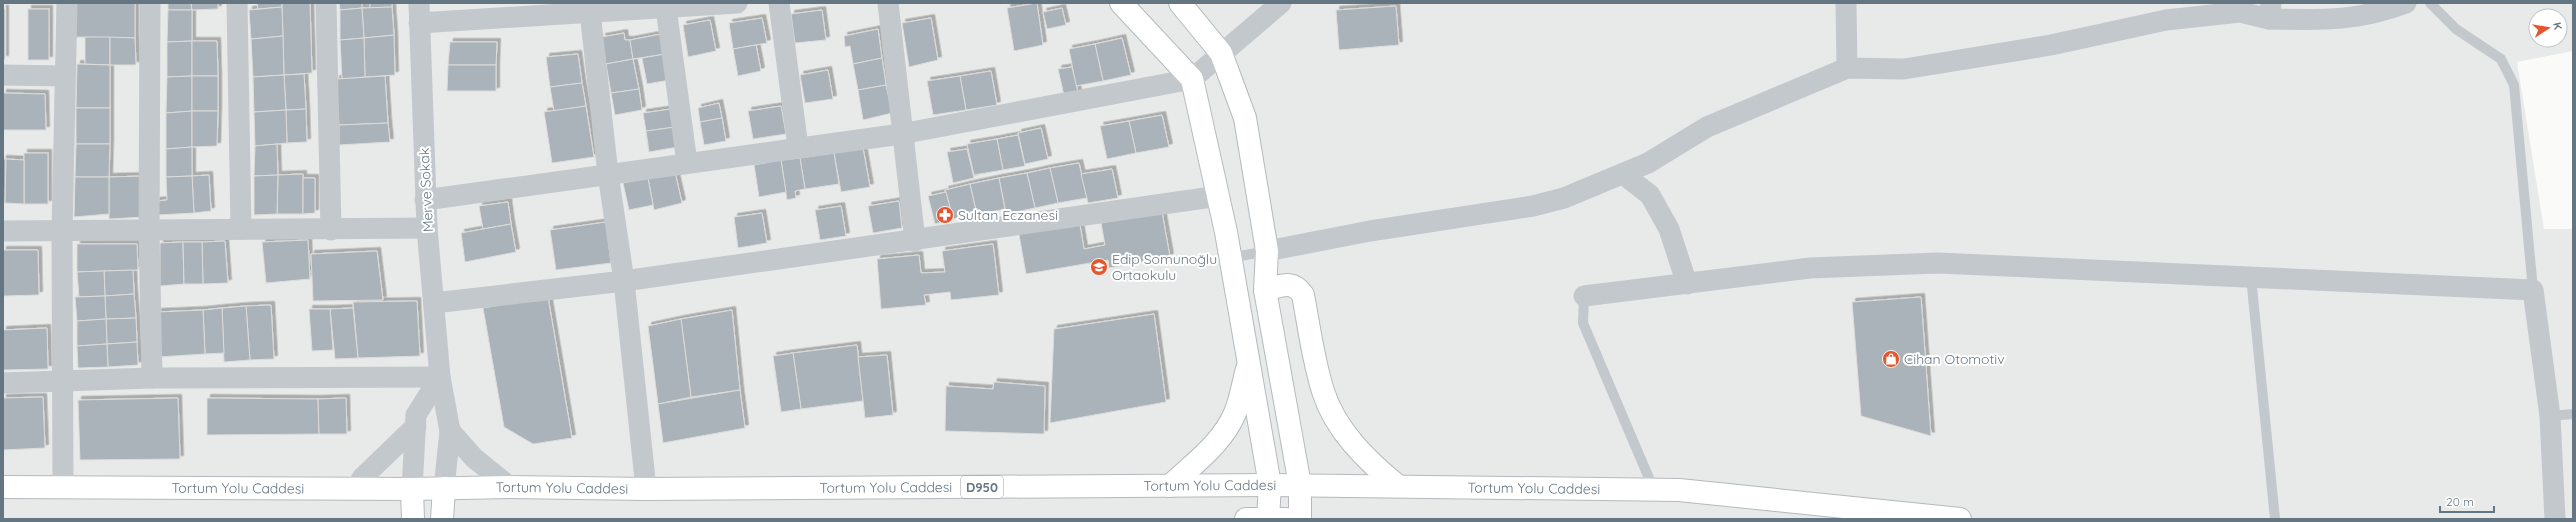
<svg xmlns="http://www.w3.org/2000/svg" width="2576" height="522" viewBox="0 0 2576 522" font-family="Quicksand,sans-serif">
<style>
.built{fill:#e8e9e9;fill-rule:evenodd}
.building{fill:#aab3b9;stroke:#dcdcda;filter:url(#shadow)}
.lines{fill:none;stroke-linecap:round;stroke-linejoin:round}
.secondary-casing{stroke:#b3babf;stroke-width:24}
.highway-casing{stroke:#b4b9bd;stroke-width:24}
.lane{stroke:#c3c8cc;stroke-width:10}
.street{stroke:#c3c8cc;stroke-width:21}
.secondary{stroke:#fff;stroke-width:22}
.highway{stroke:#fff;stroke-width:22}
.labels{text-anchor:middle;stroke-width:4;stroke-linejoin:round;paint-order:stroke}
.shield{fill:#fff;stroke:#939fa8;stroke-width:1}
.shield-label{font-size:13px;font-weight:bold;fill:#657683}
.street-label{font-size:14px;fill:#657683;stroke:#fff}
.poi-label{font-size:14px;fill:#657683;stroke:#fff;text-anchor:start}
</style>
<defs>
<filter id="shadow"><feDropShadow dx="3.5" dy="-3.5" stdDeviation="0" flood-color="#0004"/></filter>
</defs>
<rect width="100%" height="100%" fill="#fafaf8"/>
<path class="built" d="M 3,3 L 2573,3 L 2573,51 L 2517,62 L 2544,229 L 2573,229 L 2573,519 L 3,519 ZM 2536,16 L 2560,16 L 2560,40 L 2536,40 Z"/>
<g class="building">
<path d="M 76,3 L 135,3 L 135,38 L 75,37 Z"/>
<path d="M 168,3 L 191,3 L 192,10 L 168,10 Z"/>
<path d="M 191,3 L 218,3 L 218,9 L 192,10 Z"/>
<path d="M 257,3 L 282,3 L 282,7 L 258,9 Z"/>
<path d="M 282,3 L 310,3 L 312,73 L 284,75 Z"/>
<path d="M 339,3 L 362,3 L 362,8 L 340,10 Z"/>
<path d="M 370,3 L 392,3 L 392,7 L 370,8 Z"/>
<path d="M 1037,3 L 1043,45 L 1014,51 L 1007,8 Z"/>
<path d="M 1396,6 L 1399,45 L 1339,50 L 1336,10 Z"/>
<path d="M 282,7 L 283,36 L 251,39 L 249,10 Z"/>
<path d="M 392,7 L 394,35 L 364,38 L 362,8 Z"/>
<path d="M 362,8 L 364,38 L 340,40 L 340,10 Z"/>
<path d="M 1062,8 L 1066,25 L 1047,29 L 1043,12 Z"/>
<rect x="3" y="9" width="2" height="50"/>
<rect x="28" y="9" width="21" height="51"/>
<path d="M 168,10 L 192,10 L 192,41 L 167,42 Z"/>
<path d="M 822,10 L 826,40 L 795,43 L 791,14 Z"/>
<path d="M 762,18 L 767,43 L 733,49 L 729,23 Z"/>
<path d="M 931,18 L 938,60 L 909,67 L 902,23 Z"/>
<path d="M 710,20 L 716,51 L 688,57 L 683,25 Z"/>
<path d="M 878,29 L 882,58 L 853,64 L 850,46 L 845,47 L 844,36 Z"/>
<path d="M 624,33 L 625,40 L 630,40 L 633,59 L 606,64 L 602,37 Z"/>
<path d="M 661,34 L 665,54 L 633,59 L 630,40 Z"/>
<path d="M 394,35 L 395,75 L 365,77 L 364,38 Z"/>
<path d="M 283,36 L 284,75 L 253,77 L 251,39 Z"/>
<path d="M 85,37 L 110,37 L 110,65 L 85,64 Z"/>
<path d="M 110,37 L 135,38 L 136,65 L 110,65 Z"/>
<path d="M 364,38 L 365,77 L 342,79 L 340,40 Z"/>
<path d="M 1122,38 L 1131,75 L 1103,81 L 1095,44 Z"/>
<path d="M 192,41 L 192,76 L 167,77 L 167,42 Z"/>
<path d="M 192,41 L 217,41 L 218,76 L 192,76 Z"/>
<path d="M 450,42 L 497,42 L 496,65 L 448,65 Z"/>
<path d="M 1095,44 L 1103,81 L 1076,86 L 1069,49 Z"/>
<path d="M 756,45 L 761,71 L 738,76 L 733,49 Z"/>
<path d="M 578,54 L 582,83 L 550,87 L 546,57 Z"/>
<path d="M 665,54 L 670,80 L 647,84 L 642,58 Z"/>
<path d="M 882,58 L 886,85 L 858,90 L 853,64 Z"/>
<path d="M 633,59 L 639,89 L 611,93 L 606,64 Z"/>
<path d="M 77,64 L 110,65 L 110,108 L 76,108 Z"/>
<path d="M 448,65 L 496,65 L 496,91 L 447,91 Z"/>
<path d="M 1072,67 L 1079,97 L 1065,100 L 1058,69 Z"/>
<path d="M 828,70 L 833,99 L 805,103 L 800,75 Z"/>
<path d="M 991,71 L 997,105 L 966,110 L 960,76 Z"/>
<path d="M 304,74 L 306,109 L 286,110 L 284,75 Z"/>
<path d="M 284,75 L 286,110 L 254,112 L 253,77 Z"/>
<path d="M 192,76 L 192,111 L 166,113 L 167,77 Z"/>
<rect x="192" y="76" width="26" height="35"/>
<path d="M 385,76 L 388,123 L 339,125 L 336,79 Z"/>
<path d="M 960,76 L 966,110 L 933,115 L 927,81 Z"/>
<path d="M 582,83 L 586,106 L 554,111 L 550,87 Z"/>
<path d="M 886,85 L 892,113 L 863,120 L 858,90 Z"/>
<path d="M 639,89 L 642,110 L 615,115 L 611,93 Z"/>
<path d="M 3,93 L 45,94 L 46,130 L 3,130 Z"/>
<path d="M 719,103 L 722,118 L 700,122 L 698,108 Z"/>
<path d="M 586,106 L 594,157 L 552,163 L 544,112 Z"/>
<path d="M 781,106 L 786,134 L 753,139 L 748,111 Z"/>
<rect x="76" y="108" width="34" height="36"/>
<path d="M 306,109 L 307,142 L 287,143 L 286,110 Z"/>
<path d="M 671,109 L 675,127 L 646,131 L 643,113 Z"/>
<path d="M 286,110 L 287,143 L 255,146 L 254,112 Z"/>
<path d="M 192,111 L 192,147 L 166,149 L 166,113 Z"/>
<path d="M 192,111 L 218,111 L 217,146 L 192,147 Z"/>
<path d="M 1162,115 L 1169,147 L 1136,153 L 1129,121 Z"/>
<path d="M 722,118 L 726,141 L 704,145 L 700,122 Z"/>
<path d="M 1129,121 L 1136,153 L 1107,159 L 1100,126 Z"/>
<path d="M 388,123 L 390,142 L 339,145 L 339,125 Z"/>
<path d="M 675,127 L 678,147 L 649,152 L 646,131 Z"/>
<path d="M 1041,128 L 1048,159 L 1025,164 L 1018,133 Z"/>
<path d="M 1018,135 L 1025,166 L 1003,170 L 997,139 Z"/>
<path d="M 997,139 L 1003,170 L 974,175 L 967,144 Z"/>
<path d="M 76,144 L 110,144 L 109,177 L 75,177 Z"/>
<path d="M 277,144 L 278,175 L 254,176 L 255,146 Z"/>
<path d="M 192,147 L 192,176 L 166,177 L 166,149 Z"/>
<path d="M 863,148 L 870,187 L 841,192 L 834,153 Z"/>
<path d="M 967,149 L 974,178 L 953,183 L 947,152 Z"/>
<rect x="24" y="153" width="24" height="51"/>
<path d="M 834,153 L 839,184 L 805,189 L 800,158 Z"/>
<path d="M 800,158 L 805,189 L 795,191 L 796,198 L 787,200 L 781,160 Z"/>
<path d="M 3,159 L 6,159 L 5,203 L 3,203 Z"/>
<path d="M 6,159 L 24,160 L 24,204 L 5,203 Z"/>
<path d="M 781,160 L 786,192 L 759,197 L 754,165 Z"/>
<path d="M 1079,163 L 1087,198 L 1058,203 L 1050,168 Z"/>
<path d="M 1050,168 L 1058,203 L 1035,208 L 1027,173 Z"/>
<path d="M 1112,169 L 1118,198 L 1088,203 L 1081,174 Z"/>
<path d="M 675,172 L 682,203 L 654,210 L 648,178 Z"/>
<path d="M 1027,173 L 1035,208 L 1006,214 L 999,178 Z"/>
<path d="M 303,174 L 303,214 L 277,214 L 278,175 Z"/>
<path d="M 209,175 L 211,211 L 194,213 L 192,176 Z"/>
<path d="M 278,175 L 277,214 L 254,215 L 254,176 Z"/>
<path d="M 144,176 L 144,217 L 109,219 L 109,177 Z"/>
<path d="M 192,176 L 194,213 L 157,215 L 156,201 L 167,200 L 166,177 Z"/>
<path d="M 75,177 L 109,177 L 109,214 L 74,217 Z"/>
<path d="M 303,178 L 315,178 L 315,213 L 303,214 Z"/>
<path d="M 648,178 L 653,205 L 629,210 L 623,183 Z"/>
<path d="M 999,178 L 1005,209 L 977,215 L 970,184 Z"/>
<path d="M 970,184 L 977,215 L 953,219 L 945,190 Z"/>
<path d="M 946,192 L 953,219 L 935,224 L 928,196 Z"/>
<path d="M 899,201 L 902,228 L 873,233 L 868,206 Z"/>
<path d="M 508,202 L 511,224 L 483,229 L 479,206 Z"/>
<path d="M 841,206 L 846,236 L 820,240 L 815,210 Z"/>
<path d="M 1162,212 L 1170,257 L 1109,268 L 1108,260 L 1026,274 L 1018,229 L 1079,219 L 1084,249 L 1105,245 L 1101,223 Z"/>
<path d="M 762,213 L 767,243 L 738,248 L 734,217 Z"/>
<path d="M 606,222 L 611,263 L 556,270 L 550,230 Z"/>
<path d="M 511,224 L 516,252 L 465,262 L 461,233 Z"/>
<path d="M 308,240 L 310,279 L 266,283 L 262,242 Z"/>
<path d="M 225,241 L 228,283 L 203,284 L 202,242 Z"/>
<path d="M 183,242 L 184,284 L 160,286 L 160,243 Z"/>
<path d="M 183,242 L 202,242 L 203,284 L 184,284 Z"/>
<path d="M 77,244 L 137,244 L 138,270 L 77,272 Z"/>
<path d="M 993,244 L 999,295 L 951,300 L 950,292 L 924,295 L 926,305 L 881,309 L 877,259 L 919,255 L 921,273 L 945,272 L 942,251 Z"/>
<path d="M 3,250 L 38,250 L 39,295 L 3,296 Z"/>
<path d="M 377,251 L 383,300 L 313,301 L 311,254 Z"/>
<path d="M 133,270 L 134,294 L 105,296 L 104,271 Z"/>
<path d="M 104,271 L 105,296 L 79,297 L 77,272 Z"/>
<path d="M 134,294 L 136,318 L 106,319 L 105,296 Z"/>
<path d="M 105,296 L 106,319 L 77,321 L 75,297 Z"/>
<path d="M 548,297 L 572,438 L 533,444 L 504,427 L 483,308 Z"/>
<path d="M 1921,297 L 1931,436 L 1861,416 L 1852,302 Z"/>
<path d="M 417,301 L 420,356 L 358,358 L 353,302 Z"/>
<path d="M 271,305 L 274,359 L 250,360 L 246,306 Z"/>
<path d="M 246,306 L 250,360 L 224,362 L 222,308 Z"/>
<path d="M 222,308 L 224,353 L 205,354 L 203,310 Z"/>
<path d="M 353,308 L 358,358 L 335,359 L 330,309 Z"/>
<path d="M 309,309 L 330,309 L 333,350 L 312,351 Z"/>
<path d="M 203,310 L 205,354 L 159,357 L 158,312 Z"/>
<path d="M 732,310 L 740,390 L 691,397 L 681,319 Z"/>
<path d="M 1154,314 L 1166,402 L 1050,423 L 1054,329 Z"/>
<path d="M 136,318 L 137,342 L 107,344 L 106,319 Z"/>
<path d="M 106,319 L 107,344 L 77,346 L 77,321 Z"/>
<path d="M 681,319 L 691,397 L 658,404 L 648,326 Z"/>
<path d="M 47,328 L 48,369 L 3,370 L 3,330 Z"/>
<path d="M 137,342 L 138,365 L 108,367 L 107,344 Z"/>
<path d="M 107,344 L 108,367 L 78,368 L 77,346 Z"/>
<path d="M 857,345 L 863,401 L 801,409 L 793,353 Z"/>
<path d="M 793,353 L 801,409 L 781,412 L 773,356 Z"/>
<path d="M 887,355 L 893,415 L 865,418 L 858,357 Z"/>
<path d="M 994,382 L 1045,386 L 1044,434 L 945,431 L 946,386 L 993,389 Z"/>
<path d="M 740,390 L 745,428 L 663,443 L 658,404 Z"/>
<path d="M 43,397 L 45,448 L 3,450 L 3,398 Z"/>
<path d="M 178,398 L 180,459 L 80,460 L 78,400 Z"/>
<path d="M 207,398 L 318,399 L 319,434 L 207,435 Z"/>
<path d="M 346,398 L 347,434 L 319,434 L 318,399 Z"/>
</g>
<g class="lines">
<g class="secondary-casing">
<g id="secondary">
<path d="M 1121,3 L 1192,79 L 1226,232 L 1270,485 L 1268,518"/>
<path d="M 1180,3 L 1221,53 L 1245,118 L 1267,251 L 1265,290 L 1300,485 L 1300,519"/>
<path d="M 1265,290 C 1282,286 1292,279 1303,295 C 1309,326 1313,360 1323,391 C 1335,430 1367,461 1398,486"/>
<path d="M 1170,486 C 1193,464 1222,444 1235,413 C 1241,399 1243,383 1247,369"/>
<path d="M 412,489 L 413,519"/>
<path d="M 442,519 L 444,488"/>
</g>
</g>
<g class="highway-casing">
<g id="highway">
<path id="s1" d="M 3,487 L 412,489 L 510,487 L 646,489 L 1270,485 L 1679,490 L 1960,519"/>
<path d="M 1246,519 L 1286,519"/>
</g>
</g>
<g class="lane">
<path d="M 2430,3 L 2456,29 L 2501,59 L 2514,85 L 2533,290"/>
<path d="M 1230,258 L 1267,251"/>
<path d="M 2251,277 L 2275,519"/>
<path d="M 1584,296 L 1583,323 L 1654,490"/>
<path d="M 2550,416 L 2573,414"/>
</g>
<g class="street">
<path d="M 150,3 L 149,232 L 152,378"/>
<path d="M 237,3 L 241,229"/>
<path d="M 326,3 L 331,230"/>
<path d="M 419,3 L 427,228 L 440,377 L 450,431 L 444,488"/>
<path d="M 589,3 L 608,174 L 624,281 L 646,489"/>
<path d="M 779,3 L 798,147"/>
<path d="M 888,3 L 915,241"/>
<path d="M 1846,3 L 1847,68"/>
<path d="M 2271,3 L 2269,19 C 2321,20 2356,22 2406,3"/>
<path d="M 666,8 L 687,163"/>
<path d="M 419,23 L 737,3"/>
<path d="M 3,75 L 65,76"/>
<path d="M 1623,174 L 1650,195 L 1669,229 L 1687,284"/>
<path d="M 425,200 L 901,134 L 1192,79 L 1281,3"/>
<path d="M 3,231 L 427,228"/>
<path d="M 1267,251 L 1370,231 L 1533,206 L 1564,198 L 1648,163 L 1707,127 L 1847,68 L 1904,69 L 2051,45 L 2166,20 L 2240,12 L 2269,19"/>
<path d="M 1584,296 L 1810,268 L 1938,263 L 2533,290 L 2550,416 L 2555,519"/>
<path d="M 434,303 L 624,281 L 1219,196"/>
<path d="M 3,383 L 152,378 L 440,377"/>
<path d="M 450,431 L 474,458 L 510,487"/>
<path d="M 63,487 L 62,232 L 67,3"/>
<path d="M 356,488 L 363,477 L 416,426"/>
<path d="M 412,489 L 416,415 L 440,377"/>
</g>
<use href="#secondary" class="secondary"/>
<use href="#highway" class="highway"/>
</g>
<defs>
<g id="pharmacy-disc" transform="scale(0.9)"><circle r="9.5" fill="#e4572e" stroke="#fff"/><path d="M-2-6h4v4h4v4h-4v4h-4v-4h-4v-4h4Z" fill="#fff"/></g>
<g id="school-disc" transform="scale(0.9)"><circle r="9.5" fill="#e4572e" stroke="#fff"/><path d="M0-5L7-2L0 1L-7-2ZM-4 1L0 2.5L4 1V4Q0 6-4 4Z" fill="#fff"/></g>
<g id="shop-disc" transform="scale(0.9)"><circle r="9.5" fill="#e4572e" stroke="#fff"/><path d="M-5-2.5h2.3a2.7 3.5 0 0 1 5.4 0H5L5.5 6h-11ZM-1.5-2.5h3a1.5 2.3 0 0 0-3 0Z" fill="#fff"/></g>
</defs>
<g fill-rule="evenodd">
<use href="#pharmacy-disc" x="945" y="215"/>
<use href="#school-disc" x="1099" y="267"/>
<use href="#shop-disc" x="1891" y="359"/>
</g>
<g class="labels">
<rect class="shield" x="961" y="476" width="42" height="22" rx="3"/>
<g class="shield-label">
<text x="982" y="492">D950</text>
</g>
<g class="street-label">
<text transform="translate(426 190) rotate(-93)" y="5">Merve Sokak</text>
<text dy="5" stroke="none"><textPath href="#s1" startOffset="1207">Tortum Yolu Caddesi</textPath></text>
<text dy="5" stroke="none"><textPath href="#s1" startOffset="235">Tortum Yolu Caddesi</textPath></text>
<text dy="5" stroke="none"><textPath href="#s1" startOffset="559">Tortum Yolu Caddesi</textPath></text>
<text dy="5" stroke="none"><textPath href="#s1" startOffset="883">Tortum Yolu Caddesi</textPath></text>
<text dy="5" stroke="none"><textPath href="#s1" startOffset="1531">Tortum Yolu Caddesi</textPath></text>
</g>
<g class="poi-label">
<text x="958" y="220">Sultan Eczanesi</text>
<text x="1112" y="264">Edip Somunoğlu<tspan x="1112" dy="16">Ortaokulu</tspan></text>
<text x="1904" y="364">Cihan Otomotiv</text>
</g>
</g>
<rect width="2576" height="522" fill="none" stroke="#657683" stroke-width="8"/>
<g transform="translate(2548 28) rotate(78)"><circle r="19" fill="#ffffff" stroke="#c1c8cd"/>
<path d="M0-3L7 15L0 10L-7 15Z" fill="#e4572e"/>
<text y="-6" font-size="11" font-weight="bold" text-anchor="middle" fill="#657683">K</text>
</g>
<path d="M2440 506v6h54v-6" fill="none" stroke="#657683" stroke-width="2"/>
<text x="2446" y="506" font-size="12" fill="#657683" stroke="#ffffff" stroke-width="3" paint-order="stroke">20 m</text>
</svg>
